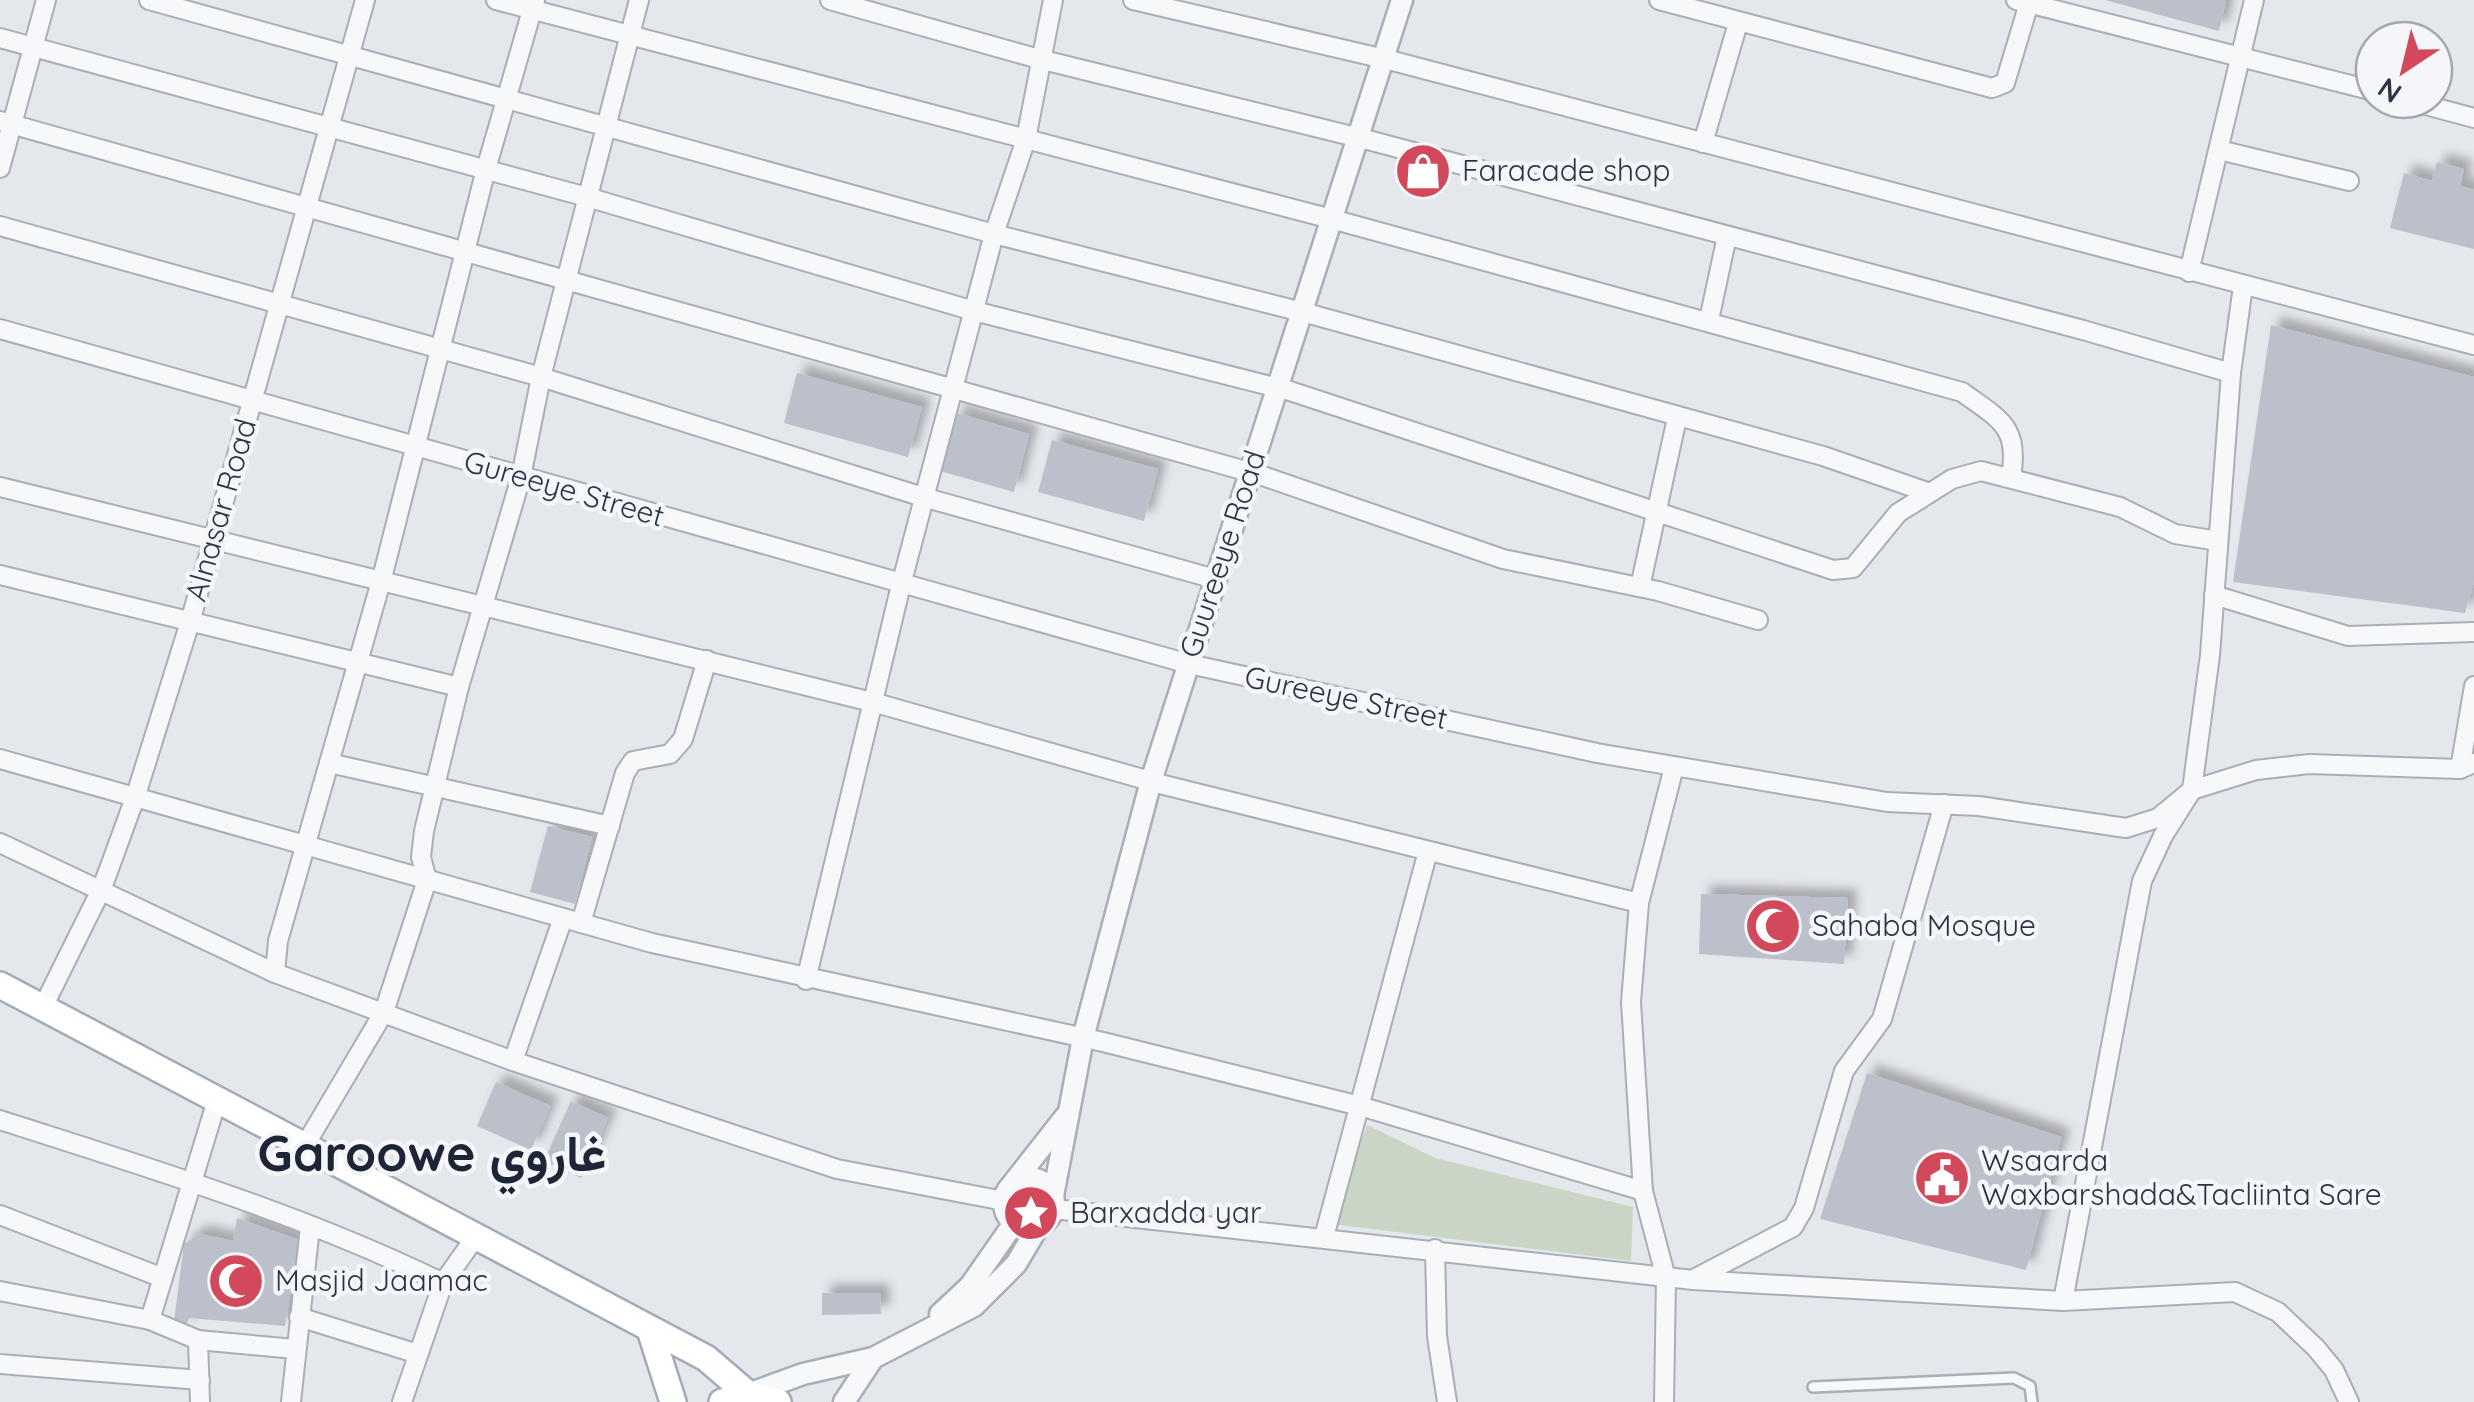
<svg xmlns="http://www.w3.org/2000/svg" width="2474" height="1402" viewBox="0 0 2474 1402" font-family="Quicksand,Vazirmatn,sans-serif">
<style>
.green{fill:#c9d6c5}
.building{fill:#bbc0ca;filter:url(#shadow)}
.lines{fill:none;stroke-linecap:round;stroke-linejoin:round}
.service-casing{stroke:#a9aeb7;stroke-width:14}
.minor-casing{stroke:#a9aeb7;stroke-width:22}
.tertiary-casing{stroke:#a9aeb7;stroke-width:25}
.primary-casing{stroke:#a3abb8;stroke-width:30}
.service{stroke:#f7f8fa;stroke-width:9}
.minor{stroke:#f7f8fa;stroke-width:18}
.tertiary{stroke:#f7f8fa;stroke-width:20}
.primary{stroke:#fff;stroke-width:25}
.labels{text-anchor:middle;stroke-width:9;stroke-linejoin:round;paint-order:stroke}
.poi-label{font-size:30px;fill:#2b3445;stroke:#f4f6f9;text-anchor:start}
.street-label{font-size:30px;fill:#2b3445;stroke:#f4f6f9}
.town-label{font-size:50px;font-weight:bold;fill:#1d2536;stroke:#f4f6f9}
</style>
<defs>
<filter id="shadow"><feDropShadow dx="9" dy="-9" stdDeviation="5" flood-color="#0004"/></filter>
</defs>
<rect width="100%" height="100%" fill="#e4e7ec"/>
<path class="green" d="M 1367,1125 L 1435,1158 L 1633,1207 L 1631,1261 L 1331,1224 Z"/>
<g class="building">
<path d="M 2105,0 L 2226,0 L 2219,31 Z"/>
<path d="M 2437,162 L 2464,169 L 2460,186 L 2474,190 L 2474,249 L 2390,228 L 2404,173 L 2432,181 Z"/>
<path d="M 2271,325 L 2474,377 L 2474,582 L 2465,613 L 2233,582 Z"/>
<path d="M 797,373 L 922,407 L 908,457 L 784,423 Z"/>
<path d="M 956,413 L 1029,434 L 1014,492 L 940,471 Z"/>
<path d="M 1052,440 L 1158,469 L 1144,521 L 1038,492 Z"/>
<path d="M 548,826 L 592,837 L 575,904 L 530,892 Z"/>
<path d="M 1701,894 L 1848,898 L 1844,964 L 1699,954 Z"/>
<path d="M 1867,1073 L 2061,1137 L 2026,1270 L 1820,1219 Z"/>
<path d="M 496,1082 L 550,1106 L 531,1150 L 477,1126 Z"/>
<path d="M 571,1101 L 608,1118 L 581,1178 L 544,1161 Z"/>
<path d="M 237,1218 L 299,1240 L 285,1326 L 189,1318 L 185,1327 L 174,1322 L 184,1244 L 199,1234 L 233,1241 Z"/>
<path d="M 822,1293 L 880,1293 L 881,1314 L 822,1315 Z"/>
</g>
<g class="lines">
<g class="service-casing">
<path id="service" d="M 1813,1387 L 2014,1378 L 2030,1386 L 2032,1402"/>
</g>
<g class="minor-casing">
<g id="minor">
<path d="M 149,0 L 994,234 L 1310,314 L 1823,456 L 1927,492"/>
<path d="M 496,0 L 1339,221 L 1962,392 C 1999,419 2020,426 2011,477"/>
<path d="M 830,0 L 1039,59 L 1368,140 L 2083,330 L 2231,373"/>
<path d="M 1133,0 L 1393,61 L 2474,345"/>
<path d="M 1659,0 L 1992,88 L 2005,83 L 2029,3"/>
<path d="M 2016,0 L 2374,91"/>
<path d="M 0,38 L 587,197 L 974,311 L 1290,391 L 1833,570 L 1853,568 L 1898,513 L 1952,479 L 1981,471 L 2120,507 L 2175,534 L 2218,541"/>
<path d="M 2407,100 L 2474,118"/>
<path d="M 0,121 L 1260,475 L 1503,559 L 1658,591 L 1758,620"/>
<path d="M 1703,143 L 1738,23"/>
<path d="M 2219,150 L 2349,181"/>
<path d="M 0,168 L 46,0"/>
<path d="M 0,226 L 541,377 L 923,497 L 1215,579"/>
<path d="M 2189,272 L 2254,0"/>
<path d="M 1709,320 L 1727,236"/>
<path d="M 0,329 L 1189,664 L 1597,753 L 1887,802 L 1979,806 L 2126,828 L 2158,818 L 2192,790 L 2256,770 L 2309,764 L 2460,769 L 2474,763"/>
<path d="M 0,487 L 876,703 L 1164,785 L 1639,903"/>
<path d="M 0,575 L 459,687"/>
<path d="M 1640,587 L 1677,418"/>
<path d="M 2214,595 L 2348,636 L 2474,632"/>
<path d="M 0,759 L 652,943 L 1103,1042 L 1360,1106 L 1643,1191"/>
<path d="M 329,763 L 610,826"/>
<path d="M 2460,769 L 2474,686"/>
<path d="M 0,843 L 275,973 L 513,1061 L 837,1169 L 1004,1201"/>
<path d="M 581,923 L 625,773 L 633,761 L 670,754 L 683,739 L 707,660"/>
<path d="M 275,973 L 278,941 L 382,578 L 486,169 L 535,0"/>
<path d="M 806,980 L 901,585 L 994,234 L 1026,139 L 1053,0"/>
<path d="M 43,1007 L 102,888 L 136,795 L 190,622 L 365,0"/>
<path d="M 513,1061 L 563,918"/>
<path d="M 0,1120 C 149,1168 302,1214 443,1283"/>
<path d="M 304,1147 L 384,1012 L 427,880 L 421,857 L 424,831 L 459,687 L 521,477 L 541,377 L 639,0"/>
<path d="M 1054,1209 L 1693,1280 L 2063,1301 L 2235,1292 L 2278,1312 L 2316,1348 L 2334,1370 L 2349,1402"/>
<path d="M 0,1215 L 163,1278"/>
<path d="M 1324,1237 L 1428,851"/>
<path d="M 1435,1249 L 1437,1336 L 1447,1402"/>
<path d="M 1694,1279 L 1793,1227 L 1804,1208 L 1844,1071 L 1882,1019 L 1944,804"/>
<path d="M 0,1291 L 150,1320"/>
<path d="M 2063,1301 L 2142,881 L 2163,836 L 2192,790 L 2210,655 L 2231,373 L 2243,286"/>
<path d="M 299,1317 L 418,1354"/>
<path d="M 198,1340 L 295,1349"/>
<path d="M 0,1364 L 200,1380"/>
<path d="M 200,1402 L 198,1340 L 150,1320 L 217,1100"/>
<path d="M 291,1402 L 310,1227"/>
<path d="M 402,1402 L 443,1283 L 474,1239"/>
<path d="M 1664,1402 L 1666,1278 L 1643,1191 L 1631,1002 L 1639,903 L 1674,767"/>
</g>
</g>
<g class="tertiary-casing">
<g id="tertiary">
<circle cx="1029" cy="1203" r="25"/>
<path d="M 1014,1182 L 1065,1117"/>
<path d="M 1053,1196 L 1083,1038 L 1151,781 L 1402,0"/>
<path d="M 940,1314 L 970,1286 L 1014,1223"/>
<path d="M 748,1394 L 803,1374 L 873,1358 L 974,1306 L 1016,1264 L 1038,1227"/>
<path d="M 844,1402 L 873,1358"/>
</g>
</g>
<g class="primary-casing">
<g id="primary">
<path d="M 0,985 L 706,1358 L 748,1394"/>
<path d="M 650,1330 L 673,1402"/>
<path d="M 722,1402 L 748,1394 L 778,1402"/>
</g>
</g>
<use href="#service" class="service"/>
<use href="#minor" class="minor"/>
<use href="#tertiary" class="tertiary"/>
<use href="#primary" class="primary"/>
</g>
<defs>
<g id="shop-disc" transform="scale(2.875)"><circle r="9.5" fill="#d1495b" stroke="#f4f6f9"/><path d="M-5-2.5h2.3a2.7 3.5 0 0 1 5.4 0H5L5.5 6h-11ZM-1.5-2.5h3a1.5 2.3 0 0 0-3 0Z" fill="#fff"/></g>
<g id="mosque-disc" transform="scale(2.875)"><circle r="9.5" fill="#d1495b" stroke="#f4f6f9"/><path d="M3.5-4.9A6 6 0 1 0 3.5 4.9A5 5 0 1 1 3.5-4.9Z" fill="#fff"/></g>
<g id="civic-disc" transform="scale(2.875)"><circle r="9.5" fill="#d1495b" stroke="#f4f6f9"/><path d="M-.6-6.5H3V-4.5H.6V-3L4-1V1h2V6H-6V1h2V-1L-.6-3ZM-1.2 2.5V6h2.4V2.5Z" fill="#fff"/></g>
<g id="sight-disc" transform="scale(2.875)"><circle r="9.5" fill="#d1495b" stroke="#f4f6f9"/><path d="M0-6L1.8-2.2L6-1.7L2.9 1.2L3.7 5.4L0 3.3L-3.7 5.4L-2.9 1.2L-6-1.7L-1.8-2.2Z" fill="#fff"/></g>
</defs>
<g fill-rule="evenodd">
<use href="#shop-disc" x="1423" y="171"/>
<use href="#mosque-disc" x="1773" y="926"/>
<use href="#civic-disc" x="1942" y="1178"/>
<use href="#sight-disc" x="1031" y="1213"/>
<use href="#mosque-disc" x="236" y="1281"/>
</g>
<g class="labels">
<g class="poi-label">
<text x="1462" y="181">Faracade shop</text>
<text x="1812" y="936">Sahaba Mosque</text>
<text x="1981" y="1171">Wsaarda<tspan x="1981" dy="34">Waxbarshada&amp;Tacliinta Sare</tspan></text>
<text x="1070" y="1223">Barxadda yar</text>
<text x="275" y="1291">Masjid Jaamac</text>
</g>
<g class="street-label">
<text transform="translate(564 489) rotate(16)" y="10">Gureeye Street</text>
<text transform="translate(221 510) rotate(-74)" y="10">Alnasar Road</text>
<text transform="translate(1223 554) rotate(-72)" y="10">Guureeye Road</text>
<text transform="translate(1346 698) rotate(12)" y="10">Gureeye Street</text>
</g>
<g class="town-label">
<text x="432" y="1171">Garoowe غاروي</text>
</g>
</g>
<g transform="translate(2404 70) rotate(215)"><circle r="48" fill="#f4f6f9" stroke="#a4a8b1" stroke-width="2.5"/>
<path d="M0-8L18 38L0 25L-18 38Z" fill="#d1495b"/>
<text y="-15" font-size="28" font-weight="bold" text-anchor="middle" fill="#2b3445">N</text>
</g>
</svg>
